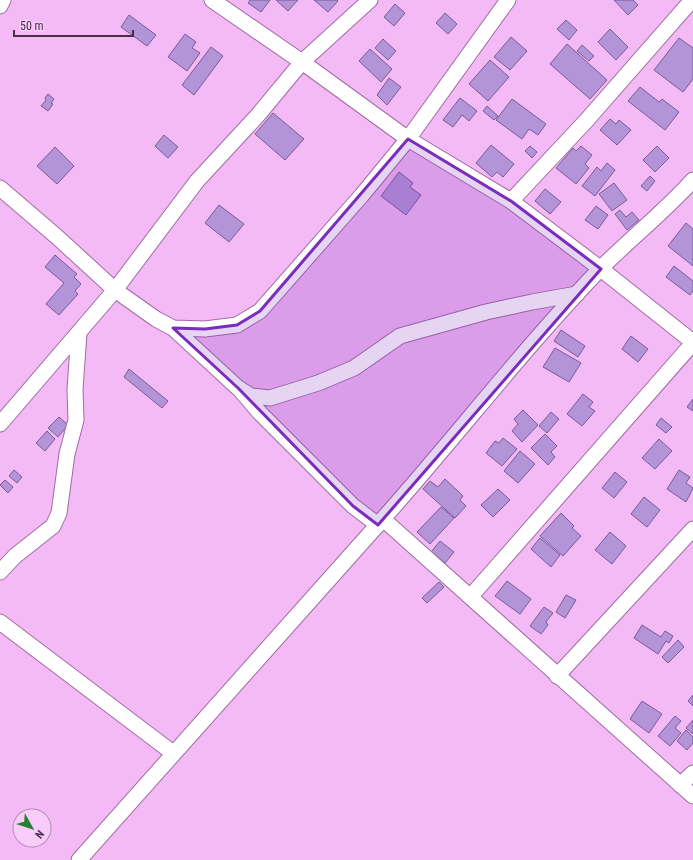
<svg xmlns="http://www.w3.org/2000/svg" width="693" height="860" viewBox="0 0 693 860" font-family="'Roboto Condensed',sans-serif">
<style>
.building{fill:#b394d7;stroke:#795b9a}
.lines{fill:none;stroke-linecap:round;stroke-linejoin:round}
.minor-casing{stroke:#a06ca3;stroke-width:17}
.minor{stroke:#fff;stroke-width:15}
.marked{fill:#7b2cbf;fill-opacity:0.2;stroke:#7b2cbf;stroke-width:3;stroke-linejoin:round}
</style>
<rect width="100%" height="100%" fill="#f3baf5"/>
<g class="building">
<path d="M 250,0 L 270,0 L 261,12 L 248,3 Z"/>
<path d="M 276,0 L 298,0 L 288,11 Z"/>
<path d="M 314,0 L 337,0 L 338,1 L 328,12 Z"/>
<path d="M 614,0 L 633,0 L 638,5 L 628,15 Z"/>
<path d="M 395,4 L 405,13 L 394,26 L 384,17 Z"/>
<path d="M 445,13 L 457,24 L 448,34 L 436,23 Z"/>
<path d="M 129,15 L 156,35 L 147,46 L 121,27 Z"/>
<path d="M 566,20 L 577,30 L 569,40 L 557,29 Z"/>
<path d="M 610,29 L 628,47 L 616,60 L 598,42 Z"/>
<path d="M 185,34 L 196,42 L 192,48 L 200,53 L 187,71 L 168,57 Z"/>
<path d="M 511,37 L 527,51 L 510,70 L 494,57 Z"/>
<path d="M 679,38 L 693,48 L 693,79 L 683,92 L 654,70 Z"/>
<path d="M 383,39 L 396,51 L 388,60 L 375,48 Z"/>
<path d="M 567,44 L 607,80 L 590,99 L 550,64 Z"/>
<path d="M 582,45 L 594,56 L 589,61 L 577,51 Z"/>
<path d="M 211,47 L 223,56 L 194,95 L 182,85 Z"/>
<path d="M 370,49 L 392,69 L 381,82 L 359,61 Z"/>
<path d="M 490,60 L 509,77 L 488,101 L 469,84 Z"/>
<path d="M 389,78 L 401,87 L 387,105 L 377,95 Z"/>
<path d="M 640,87 L 659,102 L 662,99 L 679,112 L 665,130 L 628,101 Z"/>
<path d="M 48,94 L 54,99 L 51,103 L 53,104 L 48,111 L 41,106 L 46,100 L 45,98 Z"/>
<path d="M 460,98 L 477,111 L 469,121 L 462,115 L 453,127 L 443,120 Z"/>
<path d="M 512,99 L 546,124 L 538,135 L 529,129 L 522,139 L 496,120 Z"/>
<path d="M 487,106 L 498,116 L 494,120 L 483,111 Z"/>
<path d="M 273,113 L 304,139 L 285,160 L 255,134 Z"/>
<path d="M 610,119 L 616,124 L 619,120 L 631,130 L 617,145 L 600,130 Z"/>
<path d="M 164,135 L 178,147 L 168,158 L 155,146 Z"/>
<path d="M 491,145 L 514,164 L 503,177 L 497,172 L 492,177 L 476,163 Z"/>
<path d="M 530,146 L 537,152 L 532,158 L 525,151 Z"/>
<path d="M 581,146 L 592,155 L 585,164 L 589,168 L 576,184 L 556,168 L 573,148 L 576,151 Z"/>
<path d="M 657,146 L 669,158 L 655,172 L 643,160 Z"/>
<path d="M 55,147 L 74,166 L 57,184 L 37,166 Z"/>
<path d="M 607,163 L 615,170 L 595,196 L 582,186 L 597,167 L 601,171 Z"/>
<path d="M 399,172 L 413,183 L 410,187 L 421,195 L 406,215 L 381,196 Z"/>
<path d="M 650,176 L 655,181 L 647,191 L 641,186 Z"/>
<path d="M 614,183 L 627,200 L 612,211 L 599,194 Z"/>
<path d="M 545,189 L 561,202 L 550,214 L 535,201 Z"/>
<path d="M 219,205 L 244,224 L 229,242 L 205,223 Z"/>
<path d="M 596,206 L 608,215 L 598,229 L 585,220 Z"/>
<path d="M 620,210 L 626,217 L 632,212 L 639,220 L 627,230 L 615,214 Z"/>
<path d="M 686,223 L 693,229 L 693,266 L 668,246 Z"/>
<path d="M 55,255 L 77,274 L 74,277 L 81,284 L 75,291 L 78,294 L 59,315 L 46,304 L 64,283 L 45,267 Z"/>
<path d="M 674,266 L 693,281 L 693,291 L 690,295 L 666,277 Z"/>
<path d="M 561,330 L 585,346 L 578,357 L 554,341 Z"/>
<path d="M 631,336 L 648,349 L 638,362 L 622,349 Z"/>
<path d="M 555,348 L 581,363 L 569,382 L 543,367 Z"/>
<path d="M 129,369 L 168,401 L 162,408 L 124,377 Z"/>
<path d="M 583,394 L 593,402 L 589,407 L 595,411 L 582,426 L 567,414 Z"/>
<path d="M 693,399 L 693,411 L 687,407 Z"/>
<path d="M 523,410 L 538,425 L 522,442 L 512,431 L 518,424 L 514,419 Z"/>
<path d="M 551,412 L 559,419 L 547,433 L 539,426 Z"/>
<path d="M 59,417 L 68,425 L 58,437 L 48,428 Z"/>
<path d="M 661,418 L 672,427 L 666,433 L 656,425 Z"/>
<path d="M 47,431 L 55,439 L 45,451 L 36,443 Z"/>
<path d="M 545,434 L 557,446 L 551,452 L 555,457 L 548,465 L 531,448 Z"/>
<path d="M 503,438 L 517,449 L 502,466 L 486,453 L 495,441 L 499,443 Z"/>
<path d="M 659,439 L 672,451 L 655,469 L 642,458 Z"/>
<path d="M 520,451 L 535,464 L 518,483 L 504,471 Z"/>
<path d="M 14,470 L 22,477 L 17,483 L 9,476 Z"/>
<path d="M 679,470 L 690,477 L 686,483 L 693,488 L 686,502 L 667,489 Z"/>
<path d="M 615,472 L 627,482 L 614,498 L 602,488 Z"/>
<path d="M 445,479 L 463,496 L 460,500 L 466,506 L 455,518 L 423,489 L 430,481 L 438,487 Z"/>
<path d="M 5,480 L 13,487 L 8,493 L 0,485 Z"/>
<path d="M 498,489 L 510,500 L 493,517 L 481,505 Z"/>
<path d="M 644,497 L 660,510 L 647,527 L 631,514 Z"/>
<path d="M 441,507 L 454,518 L 430,544 L 417,532 Z"/>
<path d="M 561,513 L 574,526 L 572,528 L 581,536 L 563,556 L 540,536 Z"/>
<path d="M 610,532 L 626,546 L 612,564 L 595,550 Z"/>
<path d="M 540,538 L 560,555 L 551,567 L 531,549 Z"/>
<path d="M 440,541 L 454,552 L 445,563 L 431,552 Z"/>
<path d="M 507,581 L 531,599 L 520,614 L 495,596 Z"/>
<path d="M 439,582 L 444,587 L 427,603 L 422,598 Z"/>
<path d="M 566,595 L 576,600 L 565,618 L 556,612 Z"/>
<path d="M 544,607 L 553,613 L 546,622 L 548,625 L 541,634 L 530,626 Z"/>
<path d="M 642,625 L 661,637 L 665,631 L 673,636 L 669,643 L 666,641 L 658,654 L 634,638 Z"/>
<path d="M 678,640 L 684,647 L 668,663 L 662,657 Z"/>
<path d="M 693,695 L 693,706 L 688,701 Z"/>
<path d="M 642,701 L 662,714 L 649,733 L 630,719 Z"/>
<path d="M 675,716 L 681,721 L 675,728 L 681,733 L 670,746 L 658,736 Z"/>
<path d="M 693,720 L 693,734 L 686,728 Z"/>
<path d="M 686,730 L 693,737 L 693,743 L 687,750 L 677,741 Z"/>
</g>
<g class="lines">
<g class="minor-casing">
<g id="minor">
<path d="M 212,0 L 302,62 L 408,139 L 511,201 L 601,269 L 693,342"/>
<path d="M 0,6 L 3,0"/>
<path d="M 0,188 L 56,236 L 115,290 L 156,319 L 173,328 L 205,329 L 237,325 L 260,311 L 362,195 L 408,139 L 508,0"/>
<path d="M 511,201 L 586,121 L 692,0"/>
<path d="M 173,328 L 238,388 L 251,396 L 270,398 L 318,383 L 354,368 L 400,336 L 486,312 L 532,302 L 577,294"/>
<path d="M 242,392 L 260,413 L 353,506 L 378,525"/>
<path d="M 0,424 L 115,290 L 197,181 L 258,115 L 302,62 L 370,0"/>
<path d="M 383,519 L 693,796"/>
<path d="M 0,572 L 15,556 L 53,526 L 59,513 L 67,454 L 76,420 L 75,389 L 79,333"/>
<path d="M 471,596 L 693,343"/>
<path d="M 0,622 L 173,753"/>
<path d="M 557,676 L 693,529"/>
<path d="M 680,785 L 693,773"/>
<path d="M 79,860 C 180,746 281,633 382,520 C 456,437 523,349 600,269 C 630,239 664,212 693,180"/>
</g>
</g>
<use href="#minor" class="minor"/>
</g>
<path class="marked" d="M 408,139 L 511,201 L 601,269 L 378,525 L 353,506 L 238,388 L 173,328 L 205,329 L 237,325 L 260,311 Z"/>
<g transform="translate(32 828) rotate(129)"><circle r="19" fill="#faccfb" stroke="#b28eb3"/>
<path d="M0-3L7 15L0 10L-7 15Z" fill="#258030"/>
<text y="-6" font-size="11" font-weight="bold" text-anchor="middle" fill="#473048">N</text>
</g>
<path d="M14 30v6h119v-6" fill="none" stroke="#473048" stroke-width="2"/>
<text x="20" y="30" font-size="12" fill="#473048" stroke="#faccfb" stroke-width="3" paint-order="stroke">50 m</text>
</svg>
